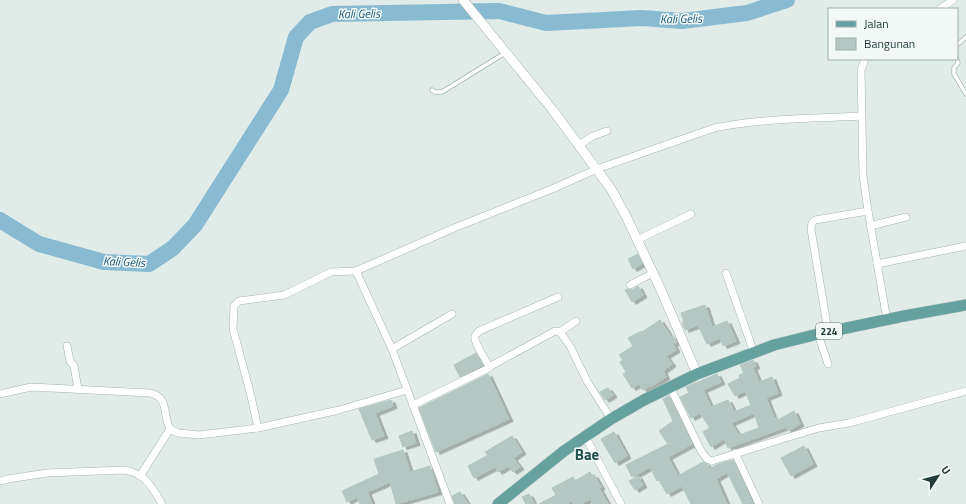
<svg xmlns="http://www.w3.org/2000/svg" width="966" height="504" viewBox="0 0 966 504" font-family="'Titillium Web',sans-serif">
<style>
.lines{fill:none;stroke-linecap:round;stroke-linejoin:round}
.river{stroke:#88bad2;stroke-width:16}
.building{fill:#b6c7c3;stroke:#b3c6c1;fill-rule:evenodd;filter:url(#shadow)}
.service-casing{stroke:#a4b4b1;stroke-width:5}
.minor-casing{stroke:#a4b4b1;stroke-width:8}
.tertiary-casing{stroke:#a4b4b1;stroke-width:10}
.primary-casing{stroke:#c1c9c8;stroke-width:12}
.service{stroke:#fff;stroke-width:3.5}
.minor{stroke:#fff;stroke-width:7}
.tertiary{stroke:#fff;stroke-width:9}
.primary{stroke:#65a29d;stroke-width:11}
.labels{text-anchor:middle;stroke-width:3;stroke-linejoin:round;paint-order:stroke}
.shield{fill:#f2f8f6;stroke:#607572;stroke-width:1}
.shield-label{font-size:10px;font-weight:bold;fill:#213d3a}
.water-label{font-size:12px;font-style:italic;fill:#1a5a7a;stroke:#f2f8f6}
.district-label{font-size:15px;font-weight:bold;fill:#1d504c;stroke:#f2f8f6}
</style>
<defs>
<filter id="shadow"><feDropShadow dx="4" dy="2.5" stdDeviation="0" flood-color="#0004"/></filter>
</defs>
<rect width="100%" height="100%" fill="#e1ece9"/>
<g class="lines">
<path class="river" d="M 0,220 L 39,244 L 104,262 L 149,264 L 173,248 L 195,225 L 281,90 L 296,37 L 310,22 L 332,14 L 499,11 L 546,23 L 642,18 L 682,21 L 747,13 L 787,0"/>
</g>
<g class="building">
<path d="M 638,254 L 642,264 L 633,269 L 628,259 Z"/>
<path d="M 638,286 L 643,295 L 632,302 L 625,290 L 627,289 L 632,290 Z"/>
<path d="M 705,305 L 712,327 L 727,321 L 736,341 L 723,346 L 720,338 L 707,344 L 698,325 L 685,330 L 682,323 L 684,322 L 681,313 Z"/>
<path d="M 660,320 L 671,337 L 673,336 L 677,342 L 673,344 L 676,350 L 666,356 L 672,364 L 663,371 L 666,377 L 650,387 L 650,386 L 643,390 L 639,384 L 632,388 L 623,374 L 626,372 L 620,362 L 623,360 L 619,355 L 633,346 L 628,338 L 641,331 L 642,332 Z"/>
<path d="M 476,353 L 483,365 L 460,377 L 454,365 Z"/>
<path d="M 753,360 L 756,366 L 753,368 L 759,382 L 772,377 L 778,393 L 766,398 L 774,418 L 777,417 L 778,420 L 794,411 L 800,424 L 788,431 L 786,427 L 728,448 L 724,439 L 711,447 L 703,432 L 710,428 L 700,413 L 691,418 L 680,397 L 689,393 L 686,387 L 717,374 L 721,382 L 703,390 L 711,407 L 728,400 L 734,412 L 751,405 L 745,391 L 735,396 L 728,384 L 740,378 L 739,375 L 744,373 L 740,365 ZM 754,413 L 759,428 L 739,435 L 731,423 Z"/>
<path d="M 488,374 L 509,419 L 436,452 L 419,408 Z"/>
<path d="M 608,388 L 613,395 L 605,400 L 600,392 Z"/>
<path d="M 669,396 L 692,444 L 668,457 L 678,476 L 703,462 L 707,464 L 709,469 L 718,464 L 733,460 L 753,504 L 743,504 L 727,472 L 716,479 L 727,504 L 691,504 L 682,486 L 667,494 L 659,480 L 657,481 L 650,467 L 632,477 L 626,465 L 668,444 L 659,431 L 673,421 L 663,399 Z"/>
<path d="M 391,400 L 393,406 L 375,413 L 384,436 L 372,440 L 359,409 Z"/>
<path d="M 412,431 L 416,443 L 403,447 L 399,436 Z"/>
<path d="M 614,432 L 627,456 L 615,463 L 601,439 Z"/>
<path d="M 512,436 L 522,452 L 513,458 L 520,467 L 513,472 L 508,466 L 498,472 L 495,467 L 474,478 L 468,466 L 488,455 L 485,452 Z"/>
<path d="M 804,446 L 813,464 L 791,476 L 781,458 Z"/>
<path d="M 403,450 L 410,472 L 430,466 L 438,492 L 396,504 L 390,482 L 367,492 L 372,504 L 360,504 L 357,497 L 347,502 L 342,491 L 379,474 L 374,459 Z"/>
<path d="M 590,472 L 592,476 L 594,475 L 601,487 L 599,488 L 608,504 L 593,504 L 590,499 L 581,504 L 573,504 L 572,501 L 566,504 L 539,504 L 556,495 L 552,488 L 573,477 L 575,481 Z"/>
<path d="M 638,476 L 643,485 L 635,490 L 629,481 Z"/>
<path d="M 460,492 L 468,504 L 455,504 L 452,496 Z"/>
<path d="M 529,494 L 534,504 L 526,504 L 522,497 Z"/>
</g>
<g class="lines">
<g class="service-casing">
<g id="service">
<path d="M 957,45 L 966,37"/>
<path d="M 957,59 L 958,63 L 954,68 L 954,74 L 966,94"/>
<path d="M 432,90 L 435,92 L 442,92 L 505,53"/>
</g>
</g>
<g class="minor-casing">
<g id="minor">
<path d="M 940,9 L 953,0"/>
<path d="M 865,59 L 861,70 L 863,176 L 868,211 L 887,320"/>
<path d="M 579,145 L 593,136 L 607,131"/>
<path d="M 870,226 L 906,217"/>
<path d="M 637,240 L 691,214"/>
<path d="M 877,264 L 966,246"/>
<path d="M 356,271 L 392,349 L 450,504"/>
<path d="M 726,273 L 754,353"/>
<path d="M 630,285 L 653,273"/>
<path d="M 828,331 L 811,229 L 812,223 L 815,220 L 868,211"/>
<path d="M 560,332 L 576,321"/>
<path d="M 818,334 L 828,364"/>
<path d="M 67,346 L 70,361 L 74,366 L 78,389"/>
<path d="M 392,349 L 452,314"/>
<path d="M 489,367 L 555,331 L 560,332 L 570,346 L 587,381 L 611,419"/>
<path d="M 670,387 L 701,451 L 707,459 L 712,461 L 792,436 L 819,428 L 849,423 L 966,391"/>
<path d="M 0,394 L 31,387 L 150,393 C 170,398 162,414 170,429 L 178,433 L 199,435 L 258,428 L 339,410 L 407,390"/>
<path d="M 413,405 L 489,368 L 489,367 C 487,361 473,342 475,336 C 475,335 478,333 479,331 L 558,297"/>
<path d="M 258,428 L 250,392 L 233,329 L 234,306 L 239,301 L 284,295 L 331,272 L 356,271 L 454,228 L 552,189 L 597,169 L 714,128 C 762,118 812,119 861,116"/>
<path d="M 585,436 L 621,504"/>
<path d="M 735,453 L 759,504"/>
<path d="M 140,476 L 170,429"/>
<path d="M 0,481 L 8,479 L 47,473 L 124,470 C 145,473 152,487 162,504"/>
</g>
</g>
<g class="tertiary-casing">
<path id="tertiary" d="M 463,0 L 552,109 L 611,189 L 626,216 L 661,290 L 697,374"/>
</g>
<g class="primary-casing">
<path id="primary" d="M 498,504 L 564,451 L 611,419 L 644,400 L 697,374 L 774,345 L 818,334 L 904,316 L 966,305"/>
</g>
<use href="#service" class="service"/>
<use href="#minor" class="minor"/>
<use href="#tertiary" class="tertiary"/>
<use href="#primary" class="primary"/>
</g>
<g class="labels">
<rect class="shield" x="816" y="323" width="26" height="16" rx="3"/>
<g class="shield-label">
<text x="829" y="335">224</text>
</g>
<g class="water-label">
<text transform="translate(359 14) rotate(-1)" y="4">Kali Gelis</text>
<text transform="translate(681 19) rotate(-1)" y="4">Kali Gelis</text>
<text transform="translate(124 262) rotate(3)" y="4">Kali Gelis</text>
</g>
<g class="district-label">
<text x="587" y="460">Bae</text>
</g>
</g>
<rect x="828" y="8" width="130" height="52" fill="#f2f8f6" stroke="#9eadab"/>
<rect x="836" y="21" width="20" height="6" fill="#65a29d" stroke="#9eadab"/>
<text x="864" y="28" font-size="12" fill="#213d3a">Jalan</text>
<rect x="836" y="38" width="20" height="12" fill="#b6c7c3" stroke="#9eadab"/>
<text x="864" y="48" font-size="12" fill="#213d3a">Bangunan</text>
<g transform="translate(938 476) rotate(54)" stroke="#f2f8f6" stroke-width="3" paint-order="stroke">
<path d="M0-3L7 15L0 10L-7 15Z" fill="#213d3a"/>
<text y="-6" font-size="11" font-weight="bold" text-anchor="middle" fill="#213d3a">U</text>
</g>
</svg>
